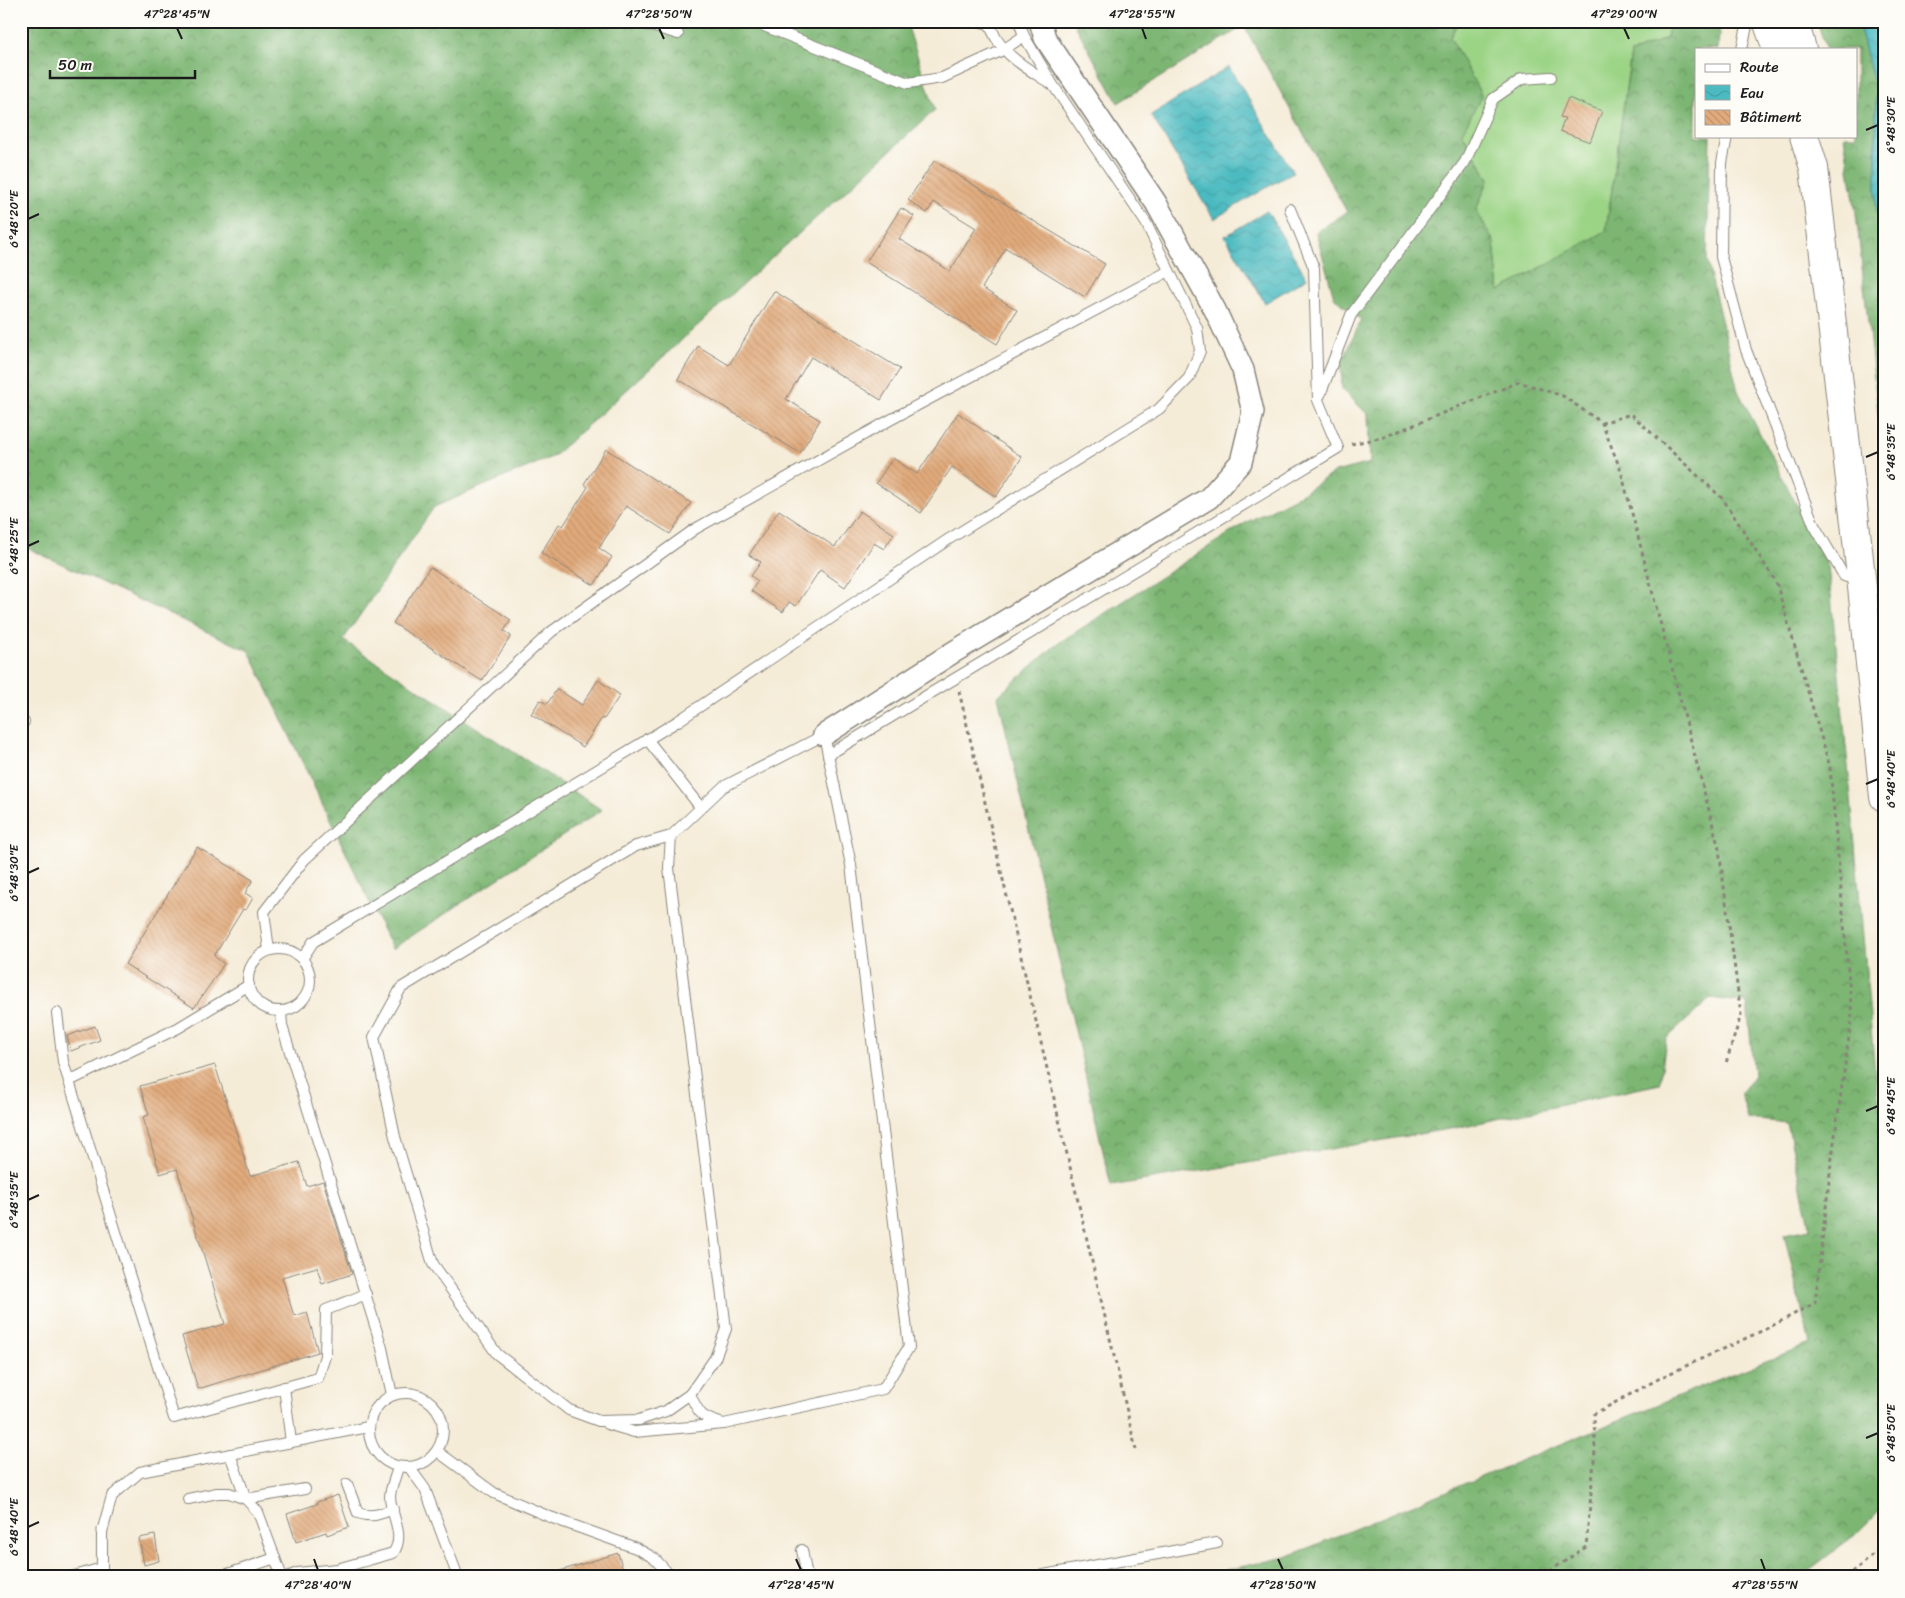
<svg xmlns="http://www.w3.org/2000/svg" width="1905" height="1598" viewBox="0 0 1905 1598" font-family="Sriracha,sans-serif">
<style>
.grass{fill:#9cd486;stroke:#5c7851}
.forest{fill:url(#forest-crowns);stroke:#4c6948}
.water{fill:url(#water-waves);stroke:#346c6e}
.building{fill:url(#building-back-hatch)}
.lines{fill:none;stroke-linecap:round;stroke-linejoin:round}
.service-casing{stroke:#88847a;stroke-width:12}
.minor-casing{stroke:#88847a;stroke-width:24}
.primary-casing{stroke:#88847a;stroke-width:30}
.path{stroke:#88847a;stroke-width:3;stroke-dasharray:4 4;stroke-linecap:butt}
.service{stroke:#fff;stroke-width:10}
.minor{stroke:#fff;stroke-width:21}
.primary{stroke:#fff;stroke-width:28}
.ticks{fill:none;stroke:#1c1c1c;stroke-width:2}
.neatline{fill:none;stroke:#1c1c1c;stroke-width:2}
.ticks-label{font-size:12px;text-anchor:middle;fill:#1c1c1c}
</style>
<defs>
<pattern id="forest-crowns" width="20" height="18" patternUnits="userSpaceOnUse" patternTransform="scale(1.25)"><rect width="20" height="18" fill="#7db673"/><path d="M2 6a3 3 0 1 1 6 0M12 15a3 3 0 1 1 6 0" fill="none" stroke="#66935e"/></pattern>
<pattern id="water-waves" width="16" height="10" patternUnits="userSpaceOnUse" patternTransform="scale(1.25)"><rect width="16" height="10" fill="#4cbbc1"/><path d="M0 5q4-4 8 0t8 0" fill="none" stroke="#42a0a5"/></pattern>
<pattern id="building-back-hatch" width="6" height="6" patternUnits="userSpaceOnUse" patternTransform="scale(1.25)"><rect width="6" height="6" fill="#e1aa7b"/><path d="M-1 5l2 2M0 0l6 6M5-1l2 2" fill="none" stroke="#c0926a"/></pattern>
</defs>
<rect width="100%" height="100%" fill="#fdfcf7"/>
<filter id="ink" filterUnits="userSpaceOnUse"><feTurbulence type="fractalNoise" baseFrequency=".02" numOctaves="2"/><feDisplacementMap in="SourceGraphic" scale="10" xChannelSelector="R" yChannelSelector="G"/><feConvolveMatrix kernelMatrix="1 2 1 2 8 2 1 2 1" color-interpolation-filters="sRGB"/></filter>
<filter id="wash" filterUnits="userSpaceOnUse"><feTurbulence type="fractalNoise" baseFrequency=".0096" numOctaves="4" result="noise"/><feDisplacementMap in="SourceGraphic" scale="20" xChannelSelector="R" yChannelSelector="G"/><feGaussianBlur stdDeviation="1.12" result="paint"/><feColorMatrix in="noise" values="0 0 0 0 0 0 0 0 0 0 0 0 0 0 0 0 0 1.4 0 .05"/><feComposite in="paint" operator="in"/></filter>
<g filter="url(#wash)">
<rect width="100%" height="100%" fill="#f5ecd8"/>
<path class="grass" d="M 1459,21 L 1670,21 L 1667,38 L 1631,53 L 1606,232 L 1499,291 L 1494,242 L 1476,210 L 1489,179 L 1462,132 L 1450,37 Z"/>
<g class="forest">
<path d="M 21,21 L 906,21 L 935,110 L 554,456 L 434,507 L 343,640 L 602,810 L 392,949 L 249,651 L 21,545 Z"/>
<path d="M 1073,21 L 1459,21 L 1450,37 L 1482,96 L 1462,132 L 1489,179 L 1476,210 L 1494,242 L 1499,291 L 1606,231 L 1631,53 L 1667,38 L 1670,21 L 1720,21 L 1718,49 L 1696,49 L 1696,136 L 1710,136 L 1707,260 L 1738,391 L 1828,566 L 1849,776 L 1876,1085 L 1884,1122 L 1884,1506 L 1855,1535 L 1800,1577 L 1194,1577 L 1286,1557 L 1712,1382 L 1810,1344 L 1784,1234 L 1810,1229 L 1787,1123 L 1748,1119 L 1741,1094 L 1754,1075 L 1747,1003 L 1711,998 L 1666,1039 L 1660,1084 L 1455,1128 L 1111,1186 L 998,696 L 1057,644 L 1247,522 L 1298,496 L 1335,472 L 1370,463 L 1368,415 L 1342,389 L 1341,364 L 1361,320 L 1334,297 L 1316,232 L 1347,212 L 1244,26 L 1118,103 Z"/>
<path d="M 1817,21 L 1858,21 L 1876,91 L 1876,206 L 1884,243 L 1884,467 L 1856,213 L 1844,136 L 1856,136 L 1856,49 L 1826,49 Z"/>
</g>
<g class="water">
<path d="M 1858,21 L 1884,21 L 1884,243 L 1876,206 L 1876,91 Z"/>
<path d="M 1229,67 L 1293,172 L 1214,219 L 1151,115 Z"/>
<path d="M 1267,211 L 1307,278 L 1265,303 L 1225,236 Z"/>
</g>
<g id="blocks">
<g class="building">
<path d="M 1568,98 L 1602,111 L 1590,142 L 1560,131 L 1565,118 L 1560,117 Z"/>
<path d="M 934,161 L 1105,264 L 1085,297 L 1006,248 L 982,288 L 1017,310 L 997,344 L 866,262 L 901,208 L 914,216 L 899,239 L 950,271 L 976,228 L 934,202 L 927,213 L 908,200 Z"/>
<path d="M 774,291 L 900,369 L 881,400 L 811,357 L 786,399 L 820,420 L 800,453 L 678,379 L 698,346 L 729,365 Z"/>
<path d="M 958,413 L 1022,457 L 996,497 L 952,467 L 921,513 L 876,483 L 893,458 L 917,474 Z"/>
<path d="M 606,449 L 691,503 L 670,534 L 626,506 L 599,548 L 612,557 L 594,585 L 541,553 L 559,524 L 563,526 L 588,487 L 584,484 Z"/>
<path d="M 779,510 L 835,547 L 860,511 L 894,534 L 884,549 L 874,543 L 845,587 L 820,570 L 796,606 L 789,602 L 783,612 L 751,591 L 758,581 L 751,576 L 761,562 L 749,555 Z"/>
<path d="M 430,567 L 511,620 L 504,631 L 511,636 L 482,681 L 393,623 Z"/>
<path d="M 598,680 L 620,695 L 604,719 L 602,718 L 583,747 L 531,714 L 540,700 L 547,704 L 557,689 L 582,705 Z"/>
<path d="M 197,847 L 253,880 L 245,893 L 253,898 L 246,910 L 243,909 L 214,956 L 224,964 L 194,1008 L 125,964 Z"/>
<path d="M 95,1026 L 100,1040 L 71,1051 L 67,1036 Z"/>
<path d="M 215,1065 L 250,1176 L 299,1162 L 307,1186 L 323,1181 L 352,1274 L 322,1284 L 317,1267 L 282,1277 L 294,1316 L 307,1312 L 318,1352 L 198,1389 L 182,1336 L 225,1324 L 177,1169 L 160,1174 L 143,1117 L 149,1115 L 140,1086 Z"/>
<path d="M 338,1495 L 349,1527 L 327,1535 L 326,1532 L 296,1542 L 287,1514 L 317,1504 L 317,1502 Z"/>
<path d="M 155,1535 L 159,1561 L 144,1565 L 139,1538 Z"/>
<path d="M 618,1553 L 625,1577 L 553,1577 L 553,1573 Z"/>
</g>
</g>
</g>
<g filter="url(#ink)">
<use href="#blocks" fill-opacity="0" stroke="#88847a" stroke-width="1"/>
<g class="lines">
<g class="service-casing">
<g id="service">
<path d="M 635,21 L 678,34"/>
<path d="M 976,21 L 989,24 L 992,21"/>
<path d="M 989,21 C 997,53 1025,67 1050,83"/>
<path d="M 733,24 L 759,24 L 908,83 L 942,78 L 1003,50 L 1024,36"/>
<path d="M 1742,49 L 1748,21"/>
<path d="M 1727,136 L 1722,163 L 1721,257 L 1746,350 L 1814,525 L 1844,576 L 1860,581"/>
<path d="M 1320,395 L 1351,315 L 1465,162 L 1493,99 L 1522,79 L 1551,77"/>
<path d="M 21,723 L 24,722"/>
<path d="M 647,739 L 701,808"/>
<path d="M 828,755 L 1338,448 L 1318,400 L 1314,268 L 1290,209"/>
<path d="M 671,836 L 669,868 L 726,1329 L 715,1358 L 690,1394 L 666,1411 L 639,1420 L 599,1421 L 569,1410 L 497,1354 L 433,1264 L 395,1137 L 374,1037 L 401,988 L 636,846 L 671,836 L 723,787 L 824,735 L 851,865 L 909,1347 L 883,1389 L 724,1424"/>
<circle cx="279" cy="980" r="31"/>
<path d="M 269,950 L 264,912 L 304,860 L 551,632 L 695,529 L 890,420 L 1169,271"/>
<path d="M 302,959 L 313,942 L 678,721 L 949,539 L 1159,409 L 1189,378 L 1200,351 L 1197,328 L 1146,223 L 1053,85 L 1024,36 L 1019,21"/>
<path d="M 281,1011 L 282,1026 L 382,1348 L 392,1395"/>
<path d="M 57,1013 L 63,1062 L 174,1418 L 318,1378 L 325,1356 L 326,1310 L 366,1294"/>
<path d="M 69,1081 L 178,1028 L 249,985"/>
<path d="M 284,1387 L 291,1442"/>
<circle cx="406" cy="1430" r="37"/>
<path d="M 607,1424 L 634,1432 L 724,1424 C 702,1418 699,1415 690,1394"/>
<path d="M 437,1451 L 494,1493 L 550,1517 L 636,1548 L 654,1558 L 666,1571 L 668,1577"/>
<path d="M 230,1454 L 246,1499 L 258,1512 L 282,1577"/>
<path d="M 409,1467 L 425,1489 L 458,1577"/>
<path d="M 347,1484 L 358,1513 C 371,1518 381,1514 393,1509"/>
<path d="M 188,1499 L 217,1493 L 229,1493 L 246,1499 L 305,1489"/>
<path d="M 802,1550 L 807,1577"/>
<path d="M 71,1577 L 102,1568 L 102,1532 L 112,1496 L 140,1472 L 368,1427"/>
<path d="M 219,1577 L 275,1558"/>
<path d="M 288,1577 L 297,1573 L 337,1569 L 393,1553 C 406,1536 391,1516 390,1497 C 390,1488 396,1476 398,1467"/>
<path d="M 1033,1577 L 1217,1543"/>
</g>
</g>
<g class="minor-casing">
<path id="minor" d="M 824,735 L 952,653 L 1209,498 L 1241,462 L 1253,412 L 1243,370 L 1215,310 L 1156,203 L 1045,38 L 1040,21"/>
</g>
<g class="primary-casing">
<g id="primary">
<path d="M 1767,21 L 1777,49"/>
<path d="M 1794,21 L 1802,49"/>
<path d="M 1804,136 L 1814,168 L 1858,549 L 1884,797"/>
</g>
</g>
<g class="path">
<path d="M 1351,444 L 1384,437 L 1519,382 L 1563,396 L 1602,423 L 1621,471 L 1719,849 L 1741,1015 L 1726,1063"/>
<path d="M 959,691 L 1136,1450"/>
<path d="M 1544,1577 L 1547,1573 L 1586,1547 L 1595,1450 L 1594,1414 L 1662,1377 L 1766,1329 L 1815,1303 L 1831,1164 L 1852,1015 L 1830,767 L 1776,582 L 1723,499 L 1631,414 L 1602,423"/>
<path d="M 1845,1577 L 1865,1562 L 1884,1544"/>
</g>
<use href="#service" class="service"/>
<use href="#minor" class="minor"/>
<use href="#primary" class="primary"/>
</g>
</g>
<path class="ticks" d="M 177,28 L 182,39M 659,28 L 664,39M 1142,28 L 1146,39M 1624,28 L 1629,39M 1866,130 L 1878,125M 28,219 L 39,214M 1866,457 L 1878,452M 28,546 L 39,541M 1866,784 L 1878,779M 28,873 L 39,868M 1866,1111 L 1878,1106M 28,1200 L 39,1195M 1866,1438 L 1878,1433M 28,1527 L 39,1522M 314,1559 L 318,1570M 796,1559 L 801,1570M 1278,1559 L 1283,1570M 1761,1559 L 1765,1570"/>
<rect width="1905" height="1598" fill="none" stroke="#fdfcf7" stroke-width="55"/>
<rect x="1695" y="48" width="162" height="90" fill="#fdfcf7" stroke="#a3a29f"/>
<rect x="1705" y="64" width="25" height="8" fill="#ffffff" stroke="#a3a29f"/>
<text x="1740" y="72" font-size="15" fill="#1c1c1c">Route</text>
<rect x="1705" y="85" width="25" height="15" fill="url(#water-waves)" stroke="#a3a29f"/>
<text x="1740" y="98" font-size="15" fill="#1c1c1c">Eau</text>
<rect x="1705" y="110" width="25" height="15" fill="url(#building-back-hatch)" stroke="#a3a29f"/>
<text x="1740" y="122" font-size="15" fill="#1c1c1c">Bâtiment</text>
<path d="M50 70v8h145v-8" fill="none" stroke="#1c1c1c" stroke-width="2.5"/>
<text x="58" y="70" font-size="15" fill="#1c1c1c" stroke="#fdfcf7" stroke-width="4" paint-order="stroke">50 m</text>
<rect x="28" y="28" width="1850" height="1542" class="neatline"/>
<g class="ticks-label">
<text x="177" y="18">47°28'45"N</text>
<text x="659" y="18">47°28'50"N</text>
<text x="1142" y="18">47°28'55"N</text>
<text x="1624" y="18">47°29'00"N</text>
<text transform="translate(1891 125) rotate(-90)" y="4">6°48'30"E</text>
<text transform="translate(14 219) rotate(-90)" y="4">6°48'20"E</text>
<text transform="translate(1891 452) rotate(-90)" y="4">6°48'35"E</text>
<text transform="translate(14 546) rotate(-90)" y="4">6°48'25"E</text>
<text transform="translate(1891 779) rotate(-90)" y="4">6°48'40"E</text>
<text transform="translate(14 873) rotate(-90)" y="4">6°48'30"E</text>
<text transform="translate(1891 1106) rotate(-90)" y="4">6°48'45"E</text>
<text transform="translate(14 1200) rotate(-90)" y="4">6°48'35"E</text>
<text transform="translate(1891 1433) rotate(-90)" y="4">6°48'50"E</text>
<text transform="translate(14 1527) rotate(-90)" y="4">6°48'40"E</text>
<text x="318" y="1589">47°28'40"N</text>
<text x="801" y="1589">47°28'45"N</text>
<text x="1283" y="1589">47°28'50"N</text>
<text x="1765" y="1589">47°28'55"N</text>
</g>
</svg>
